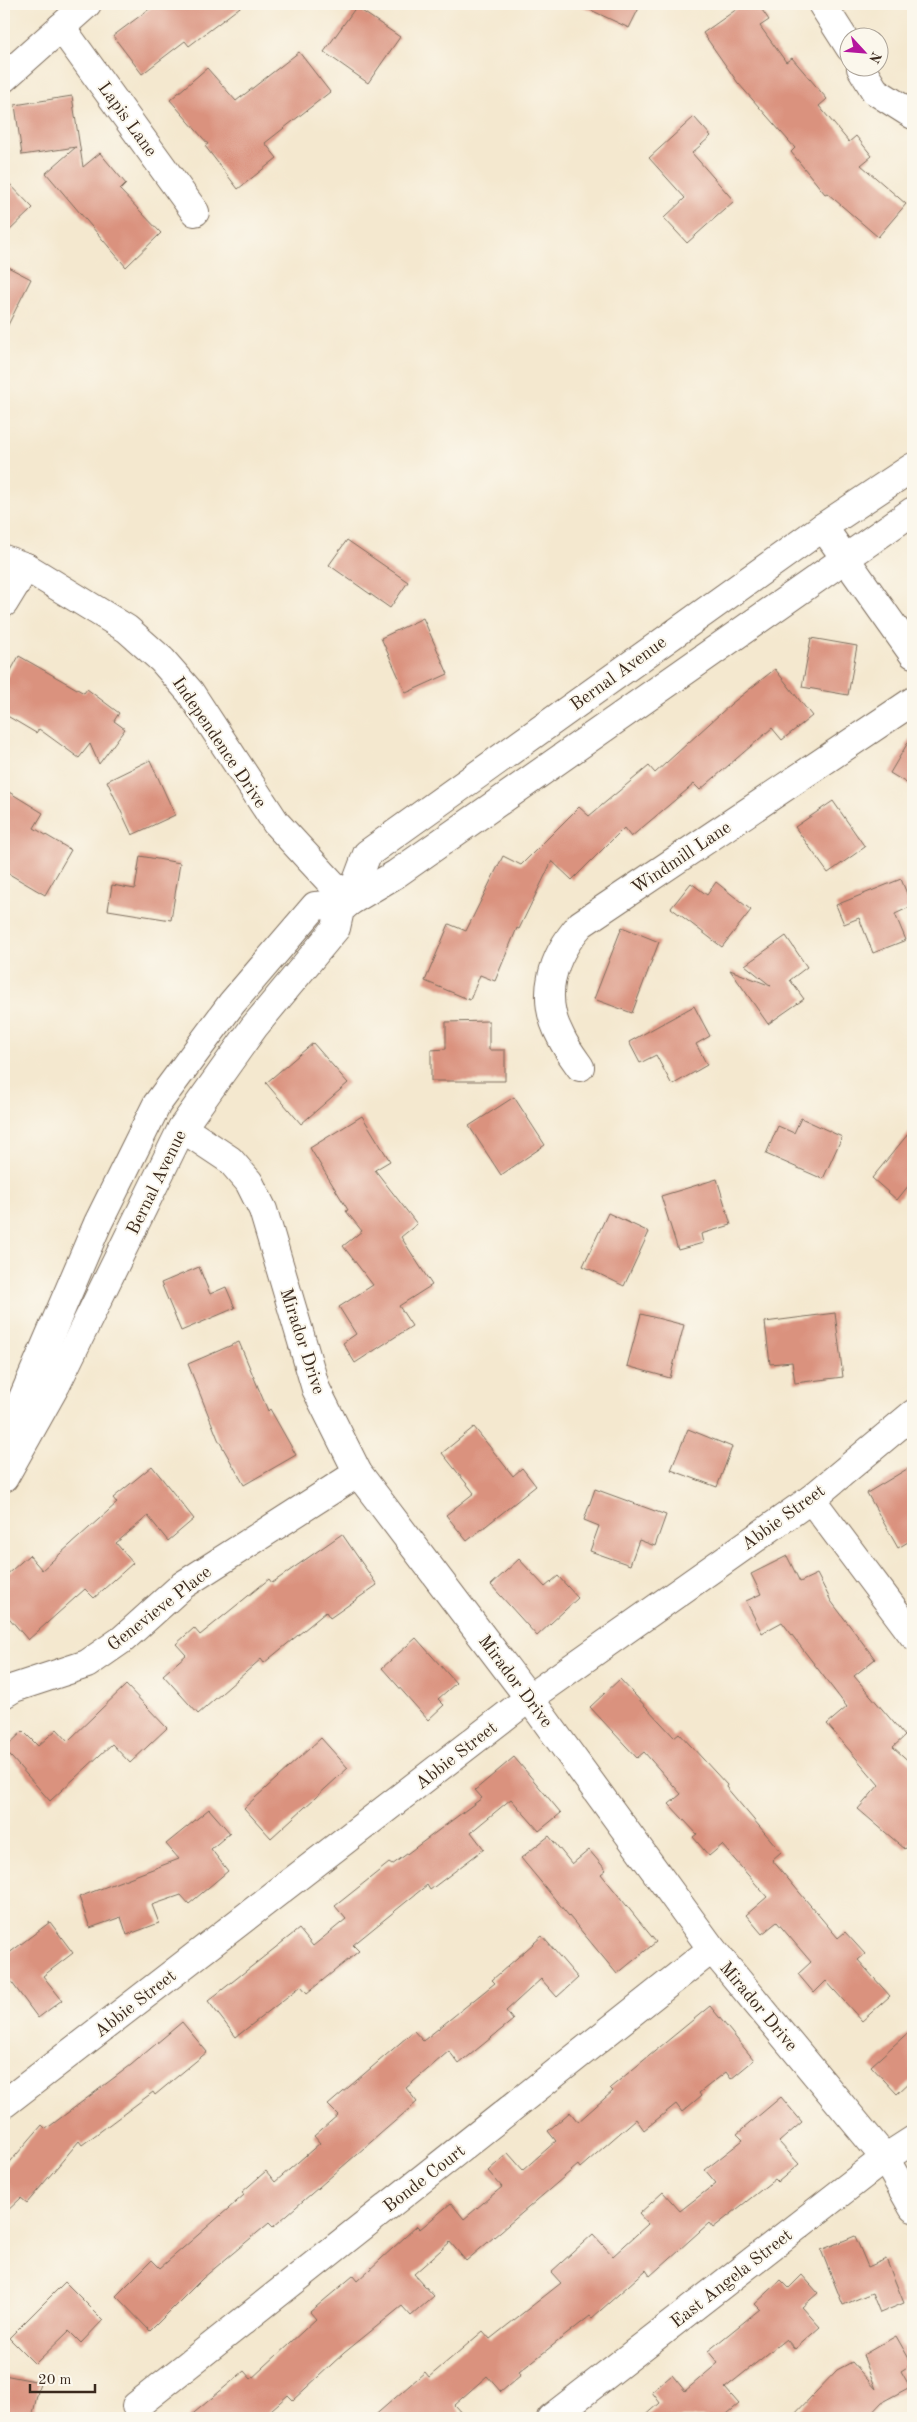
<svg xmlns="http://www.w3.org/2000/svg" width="917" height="2422" viewBox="0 0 917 2422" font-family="'Old Standard TT',serif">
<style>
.building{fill:#da927e}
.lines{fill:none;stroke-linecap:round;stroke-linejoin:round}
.minor-casing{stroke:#7c6c5c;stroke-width:30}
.major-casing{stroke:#7c6c5c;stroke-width:30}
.minor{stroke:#fff;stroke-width:28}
.major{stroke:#fff;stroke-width:28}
.labels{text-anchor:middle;stroke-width:4;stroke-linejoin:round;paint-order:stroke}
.street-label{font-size:18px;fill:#3b2a1e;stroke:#fbf7ec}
</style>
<rect width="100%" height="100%" fill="#fbf7ec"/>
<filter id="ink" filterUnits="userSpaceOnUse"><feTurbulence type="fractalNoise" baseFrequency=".02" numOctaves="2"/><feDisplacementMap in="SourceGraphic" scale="10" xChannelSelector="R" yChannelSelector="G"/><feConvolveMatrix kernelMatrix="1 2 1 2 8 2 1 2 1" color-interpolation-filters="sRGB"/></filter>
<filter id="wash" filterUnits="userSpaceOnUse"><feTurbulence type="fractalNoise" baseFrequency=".0096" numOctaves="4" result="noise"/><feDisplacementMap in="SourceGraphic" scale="20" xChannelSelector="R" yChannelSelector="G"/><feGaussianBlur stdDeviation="1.12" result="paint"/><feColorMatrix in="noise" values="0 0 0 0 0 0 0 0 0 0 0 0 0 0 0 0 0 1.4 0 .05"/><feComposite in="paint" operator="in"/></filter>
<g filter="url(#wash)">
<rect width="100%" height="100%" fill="#f4e8cf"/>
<g id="blocks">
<g class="building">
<path d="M 156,4 L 244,4 L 189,46 L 185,41 L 142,74 L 113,36 Z"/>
<path d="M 578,4 L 641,4 L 629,28 Z"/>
<path d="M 744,4 L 758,4 L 769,20 L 760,26 L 786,62 L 792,58 L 827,99 L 819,106 L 849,142 L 856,136 L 872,156 L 861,165 L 906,204 L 878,237 L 827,193 L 825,194 L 791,152 L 795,148 L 738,83 L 703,33 Z"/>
<path d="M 356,7 L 400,37 L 368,83 L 324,52 Z"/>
<path d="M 299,52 L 330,92 L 265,143 L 277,158 L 238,189 L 205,146 L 208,144 L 170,100 L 207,68 L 236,101 Z"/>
<path d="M 72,96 L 83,167 L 100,153 L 126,184 L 120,190 L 161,233 L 126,267 L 46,173 L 76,147 L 22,155 L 15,105 Z"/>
<path d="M 694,117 L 711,136 L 692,153 L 734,201 L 687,243 L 664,218 L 685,198 L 649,158 Z"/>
<path d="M 4,178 L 33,208 L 4,236 Z"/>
<path d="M 4,265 L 31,279 L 4,333 Z"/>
<path d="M 347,540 L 408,582 L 390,608 L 329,565 Z"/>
<path d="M 423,618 L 448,674 L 406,693 L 381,638 Z"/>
<path d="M 811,638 L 857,646 L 848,695 L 802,687 Z"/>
<path d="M 19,656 L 84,693 L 87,689 L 119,713 L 114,721 L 125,729 L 99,764 L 90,744 L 79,758 L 39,729 L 36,733 L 4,714 L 4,683 Z"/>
<path d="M 775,669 L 812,716 L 782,740 L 772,728 L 700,790 L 694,784 L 631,837 L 624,828 L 572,880 L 552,861 L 519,929 L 517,928 L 495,981 L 480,975 L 470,1000 L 425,981 L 449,924 L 466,931 L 503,856 L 521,865 L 579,807 L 589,816 L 649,766 L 655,773 L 731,704 Z"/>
<path d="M 913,734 L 913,787 L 890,773 Z"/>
<path d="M 150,760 L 175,815 L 132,835 L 107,781 Z"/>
<path d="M 4,789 L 43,813 L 34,828 L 71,850 L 45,895 L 4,871 Z"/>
<path d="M 833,801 L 865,847 L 828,873 L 795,827 Z"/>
<path d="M 140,856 L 180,863 L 171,920 L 108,910 L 112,885 L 135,889 Z"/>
<path d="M 901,879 L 912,906 L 895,914 L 906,940 L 873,953 L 859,918 L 844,924 L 836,905 Z"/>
<path d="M 716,882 L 751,910 L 722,947 L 671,908 L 691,883 L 707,895 Z"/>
<path d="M 622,927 L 659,942 L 632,1013 L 594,999 Z"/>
<path d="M 786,936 L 807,967 L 790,980 L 804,999 L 768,1024 L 730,970 L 771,986 L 745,965 Z"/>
<path d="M 694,1006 L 710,1036 L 696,1044 L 707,1065 L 672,1085 L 656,1055 L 640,1063 L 629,1042 Z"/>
<path d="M 489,1021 L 489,1050 L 505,1050 L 505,1081 L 431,1081 L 431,1050 L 446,1049 L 446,1022 Z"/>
<path d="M 313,1043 L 348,1083 L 301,1124 L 266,1083 Z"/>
<path d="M 514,1097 L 545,1145 L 501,1175 L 469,1126 Z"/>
<path d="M 362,1116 L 390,1161 L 375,1170 L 417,1224 L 401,1237 L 432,1285 L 399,1306 L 412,1326 L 355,1363 L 343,1343 L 356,1334 L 339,1307 L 373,1285 L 343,1246 L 362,1231 L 346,1211 L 348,1210 L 310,1148 Z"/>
<path d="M 801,1118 L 842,1137 L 823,1179 L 766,1154 L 778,1126 L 794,1133 Z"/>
<path d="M 913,1128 L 913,1180 L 897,1200 L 872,1178 Z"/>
<path d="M 717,1179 L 731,1225 L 701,1234 L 703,1243 L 678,1250 L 661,1196 Z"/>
<path d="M 608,1213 L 649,1232 L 624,1286 L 583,1266 Z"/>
<path d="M 199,1267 L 210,1294 L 226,1287 L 235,1308 L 181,1331 L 161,1283 Z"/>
<path d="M 835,1313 L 843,1377 L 795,1383 L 792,1362 L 770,1364 L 765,1322 Z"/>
<path d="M 641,1314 L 684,1325 L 670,1378 L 627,1366 Z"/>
<path d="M 239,1342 L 268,1411 L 270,1409 L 296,1455 L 244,1485 L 218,1439 L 188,1364 Z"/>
<path d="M 474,1427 L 513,1476 L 522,1468 L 536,1486 L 467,1541 L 446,1515 L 474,1493 L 442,1453 Z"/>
<path d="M 688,1429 L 732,1447 L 717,1487 L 671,1470 Z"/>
<path d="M 152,1466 L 194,1519 L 168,1541 L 148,1516 L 116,1543 L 133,1563 L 94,1598 L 85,1589 L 28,1640 L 4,1612 L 4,1577 L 29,1555 L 42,1570 L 117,1503 L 113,1498 Z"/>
<path d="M 907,1469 L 913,1480 L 913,1539 L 898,1548 L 867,1493 Z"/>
<path d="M 595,1489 L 666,1515 L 655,1546 L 639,1540 L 630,1565 L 590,1551 L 599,1526 L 584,1520 Z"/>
<path d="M 342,1534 L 377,1585 L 330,1618 L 326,1612 L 264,1663 L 261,1659 L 198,1714 L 163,1675 L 186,1655 L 176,1644 L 194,1628 L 200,1635 L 269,1579 L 272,1583 Z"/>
<path d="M 787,1556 L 800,1582 L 817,1574 L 831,1601 L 875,1659 L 854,1676 L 905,1736 L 893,1747 L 913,1765 L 913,1840 L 905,1849 L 858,1809 L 879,1785 L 827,1724 L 847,1707 L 782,1622 L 762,1633 L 746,1601 L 761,1594 L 751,1574 Z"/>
<path d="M 519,1559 L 545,1587 L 558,1576 L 578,1598 L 537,1636 L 491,1585 Z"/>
<path d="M 416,1638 L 456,1683 L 438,1699 L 444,1705 L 428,1720 L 382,1668 Z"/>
<path d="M 620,1679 L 674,1737 L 679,1733 L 727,1785 L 726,1787 L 781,1852 L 772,1860 L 838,1938 L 845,1932 L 865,1954 L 858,1960 L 890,1996 L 862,2021 L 826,1981 L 814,1993 L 798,1974 L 811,1962 L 777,1922 L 762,1934 L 746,1915 L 767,1897 L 722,1845 L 709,1856 L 693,1837 L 697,1834 L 669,1804 L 681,1794 L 644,1752 L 637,1758 L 590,1707 Z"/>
<path d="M 126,1685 L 167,1728 L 130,1763 L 112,1744 L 50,1801 L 4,1749 L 23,1731 L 38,1746 L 57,1729 L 68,1741 Z"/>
<path d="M 321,1738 L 348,1768 L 271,1838 L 244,1808 Z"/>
<path d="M 514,1757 L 561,1813 L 539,1831 L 511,1799 L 471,1832 L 484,1849 L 430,1890 L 427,1885 L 353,1945 L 359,1951 L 307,1993 L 301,1986 L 236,2037 L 208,2001 L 299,1929 L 313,1946 L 346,1919 L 335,1906 L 389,1863 L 392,1865 L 482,1798 L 475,1790 Z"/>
<path d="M 209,1809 L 230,1833 L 211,1849 L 228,1871 L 189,1904 L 181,1895 L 152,1905 L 159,1923 L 127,1935 L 121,1917 L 90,1928 L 79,1897 L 179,1859 L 166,1844 Z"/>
<path d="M 549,1836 L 572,1864 L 589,1850 L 606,1870 L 601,1874 L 656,1942 L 617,1974 L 521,1858 Z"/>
<path d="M 50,1922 L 73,1953 L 43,1976 L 62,2000 L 38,2018 L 4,1972 L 4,1957 Z"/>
<path d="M 542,1936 L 578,1978 L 557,1997 L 541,1979 L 506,2011 L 513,2020 L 459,2064 L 449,2051 L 406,2088 L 417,2102 L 273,2227 L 269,2223 L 203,2278 L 150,2331 L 116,2296 L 152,2260 L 160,2268 L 244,2195 L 242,2192 L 266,2171 L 275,2182 L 320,2143 L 314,2136 L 338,2115 L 328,2105 L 414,2031 L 423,2041 L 495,1983 L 492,1980 Z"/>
<path d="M 710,2006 L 754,2060 L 731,2079 L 726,2072 L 699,2093 L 701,2096 L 682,2112 L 676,2104 L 644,2130 L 636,2119 L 580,2168 L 578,2165 L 466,2261 L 450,2242 L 414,2274 L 434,2296 L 411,2316 L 402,2306 L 344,2353 L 293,2400 L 288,2395 L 262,2418 L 188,2418 L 244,2371 L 251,2379 L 316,2319 L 310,2312 L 353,2276 L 357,2281 L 417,2226 L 420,2229 L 451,2203 L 464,2219 L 502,2187 L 488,2171 L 508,2153 L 523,2170 L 556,2141 L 548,2131 L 570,2112 L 578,2122 L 613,2091 L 610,2088 Z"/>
<path d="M 182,2022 L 207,2052 L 155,2095 L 153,2092 L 82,2145 L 79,2141 L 27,2203 L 21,2198 L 4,2214 L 4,2169 L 42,2125 L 46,2129 L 131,2065 Z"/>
<path d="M 913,2028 L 913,2079 L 897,2094 L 871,2066 Z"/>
<path d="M 781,2097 L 802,2122 L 779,2142 L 799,2164 L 778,2182 L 775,2179 L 713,2228 L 709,2223 L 650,2276 L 646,2270 L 592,2318 L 590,2316 L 519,2372 L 521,2375 L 501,2392 L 487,2376 L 454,2405 L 466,2418 L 372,2418 L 425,2372 L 429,2377 L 483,2331 L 490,2339 L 561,2283 L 551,2272 L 593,2234 L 613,2256 L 648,2224 L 639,2214 L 663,2192 L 680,2211 L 716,2183 L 705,2170 L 743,2140 L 737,2134 Z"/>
<path d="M 855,2236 L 868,2267 L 886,2259 L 904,2303 L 880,2313 L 872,2293 L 843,2305 L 821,2250 Z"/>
<path d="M 802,2275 L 818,2293 L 802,2307 L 820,2327 L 795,2349 L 786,2339 L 725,2388 L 739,2404 L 722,2418 L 643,2418 L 660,2403 L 652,2392 L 672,2375 L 685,2391 L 718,2363 L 708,2351 L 760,2309 L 755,2304 L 781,2280 L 789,2288 Z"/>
<path d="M 65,2282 L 103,2320 L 81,2343 L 69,2331 L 35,2364 L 9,2338 Z"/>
<path d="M 896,2336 L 912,2364 L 901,2371 L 910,2387 L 882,2402 L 867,2418 L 791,2418 L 837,2370 L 852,2362 L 876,2389 L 863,2355 Z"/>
<path d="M 4,2375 L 40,2382 L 32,2418 L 4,2418 Z"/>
</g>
</g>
</g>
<g filter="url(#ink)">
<use href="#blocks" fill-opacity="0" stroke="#7c6c5c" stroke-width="1"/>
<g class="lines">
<g class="minor-casing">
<g id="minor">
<path d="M 822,4 L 850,48"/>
<path d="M 61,27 L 195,212"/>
<path d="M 861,68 L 875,91 L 913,115"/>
<path d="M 4,78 L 87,4"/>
<path d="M 823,527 L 913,654"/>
<path d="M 4,559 L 26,567 L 127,629 L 162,660 L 190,692 L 276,823 L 349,902"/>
<path d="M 4,603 L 26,567"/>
<path d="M 580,1067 C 573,1057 566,1048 561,1037 C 539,997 552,956 581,924 L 913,701"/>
<path d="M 182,1128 L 230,1160 L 249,1182 L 263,1210 L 316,1389 L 358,1473 L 529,1698 L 712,1949 L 885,2158 L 913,2208"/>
<path d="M 811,1499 L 913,1635"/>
<path d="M 4,1694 L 14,1688 L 87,1664 L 123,1639 L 183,1585 L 358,1473"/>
<path d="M 4,2104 L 529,1698 L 811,1499 L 913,1414"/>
<path d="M 136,2406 L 712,1949"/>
<path d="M 551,2418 L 885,2158 L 913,2140"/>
</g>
</g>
<g class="major-casing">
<g id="major">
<path d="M 349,902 L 367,854 L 823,527 L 913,467"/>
<path d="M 4,1434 L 22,1400 L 98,1223 L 157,1104 L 232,1003 L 315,906 L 328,905 L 340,910"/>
<path d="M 4,1478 L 56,1385 L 182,1128 L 254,1027 L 336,928 L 340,910 L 349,902 L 396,874 L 913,511"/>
</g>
</g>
<use href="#minor" class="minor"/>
<use href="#major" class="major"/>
</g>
</g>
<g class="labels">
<g class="street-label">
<text transform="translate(128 119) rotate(54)" y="6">Lapis Lane</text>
<text transform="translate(618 673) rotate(-36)" y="6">Bernal Avenue</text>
<text transform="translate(220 742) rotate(56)" y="6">Independence Drive</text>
<text transform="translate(681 857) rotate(-34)" y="6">Windmill Lane</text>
<text transform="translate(156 1182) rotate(-64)" y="6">Bernal Avenue</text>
<text transform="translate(303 1341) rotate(72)" y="6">Mirador Drive</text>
<text transform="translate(783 1517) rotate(-36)" y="6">Abbie Street</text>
<text transform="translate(159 1608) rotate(-38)" y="6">Genevieve Place</text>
<text transform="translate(516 1681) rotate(53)" y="6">Mirador Drive</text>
<text transform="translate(456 1755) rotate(-38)" y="6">Abbie Street</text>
<text transform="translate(135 2003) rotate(-38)" y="6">Abbie Street</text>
<text transform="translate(759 2006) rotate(50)" y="6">Mirador Drive</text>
<text transform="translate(424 2178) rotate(-38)" y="6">Bonde Court</text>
<text transform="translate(731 2278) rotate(-38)" y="6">East Angela Street</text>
</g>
</g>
<rect width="917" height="2422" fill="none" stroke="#fbf7ec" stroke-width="20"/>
<g transform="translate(864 52) rotate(116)"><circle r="24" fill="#fbf7ec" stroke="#aea59a"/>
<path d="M0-4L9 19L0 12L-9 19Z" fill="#b5179e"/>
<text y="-8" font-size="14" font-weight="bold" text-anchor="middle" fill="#3b2a1e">N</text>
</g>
<path d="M30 2384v8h65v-8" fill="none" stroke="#3b2a1e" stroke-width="2.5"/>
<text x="38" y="2384" font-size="15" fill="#3b2a1e" stroke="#fbf7ec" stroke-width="4" paint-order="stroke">20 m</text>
</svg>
